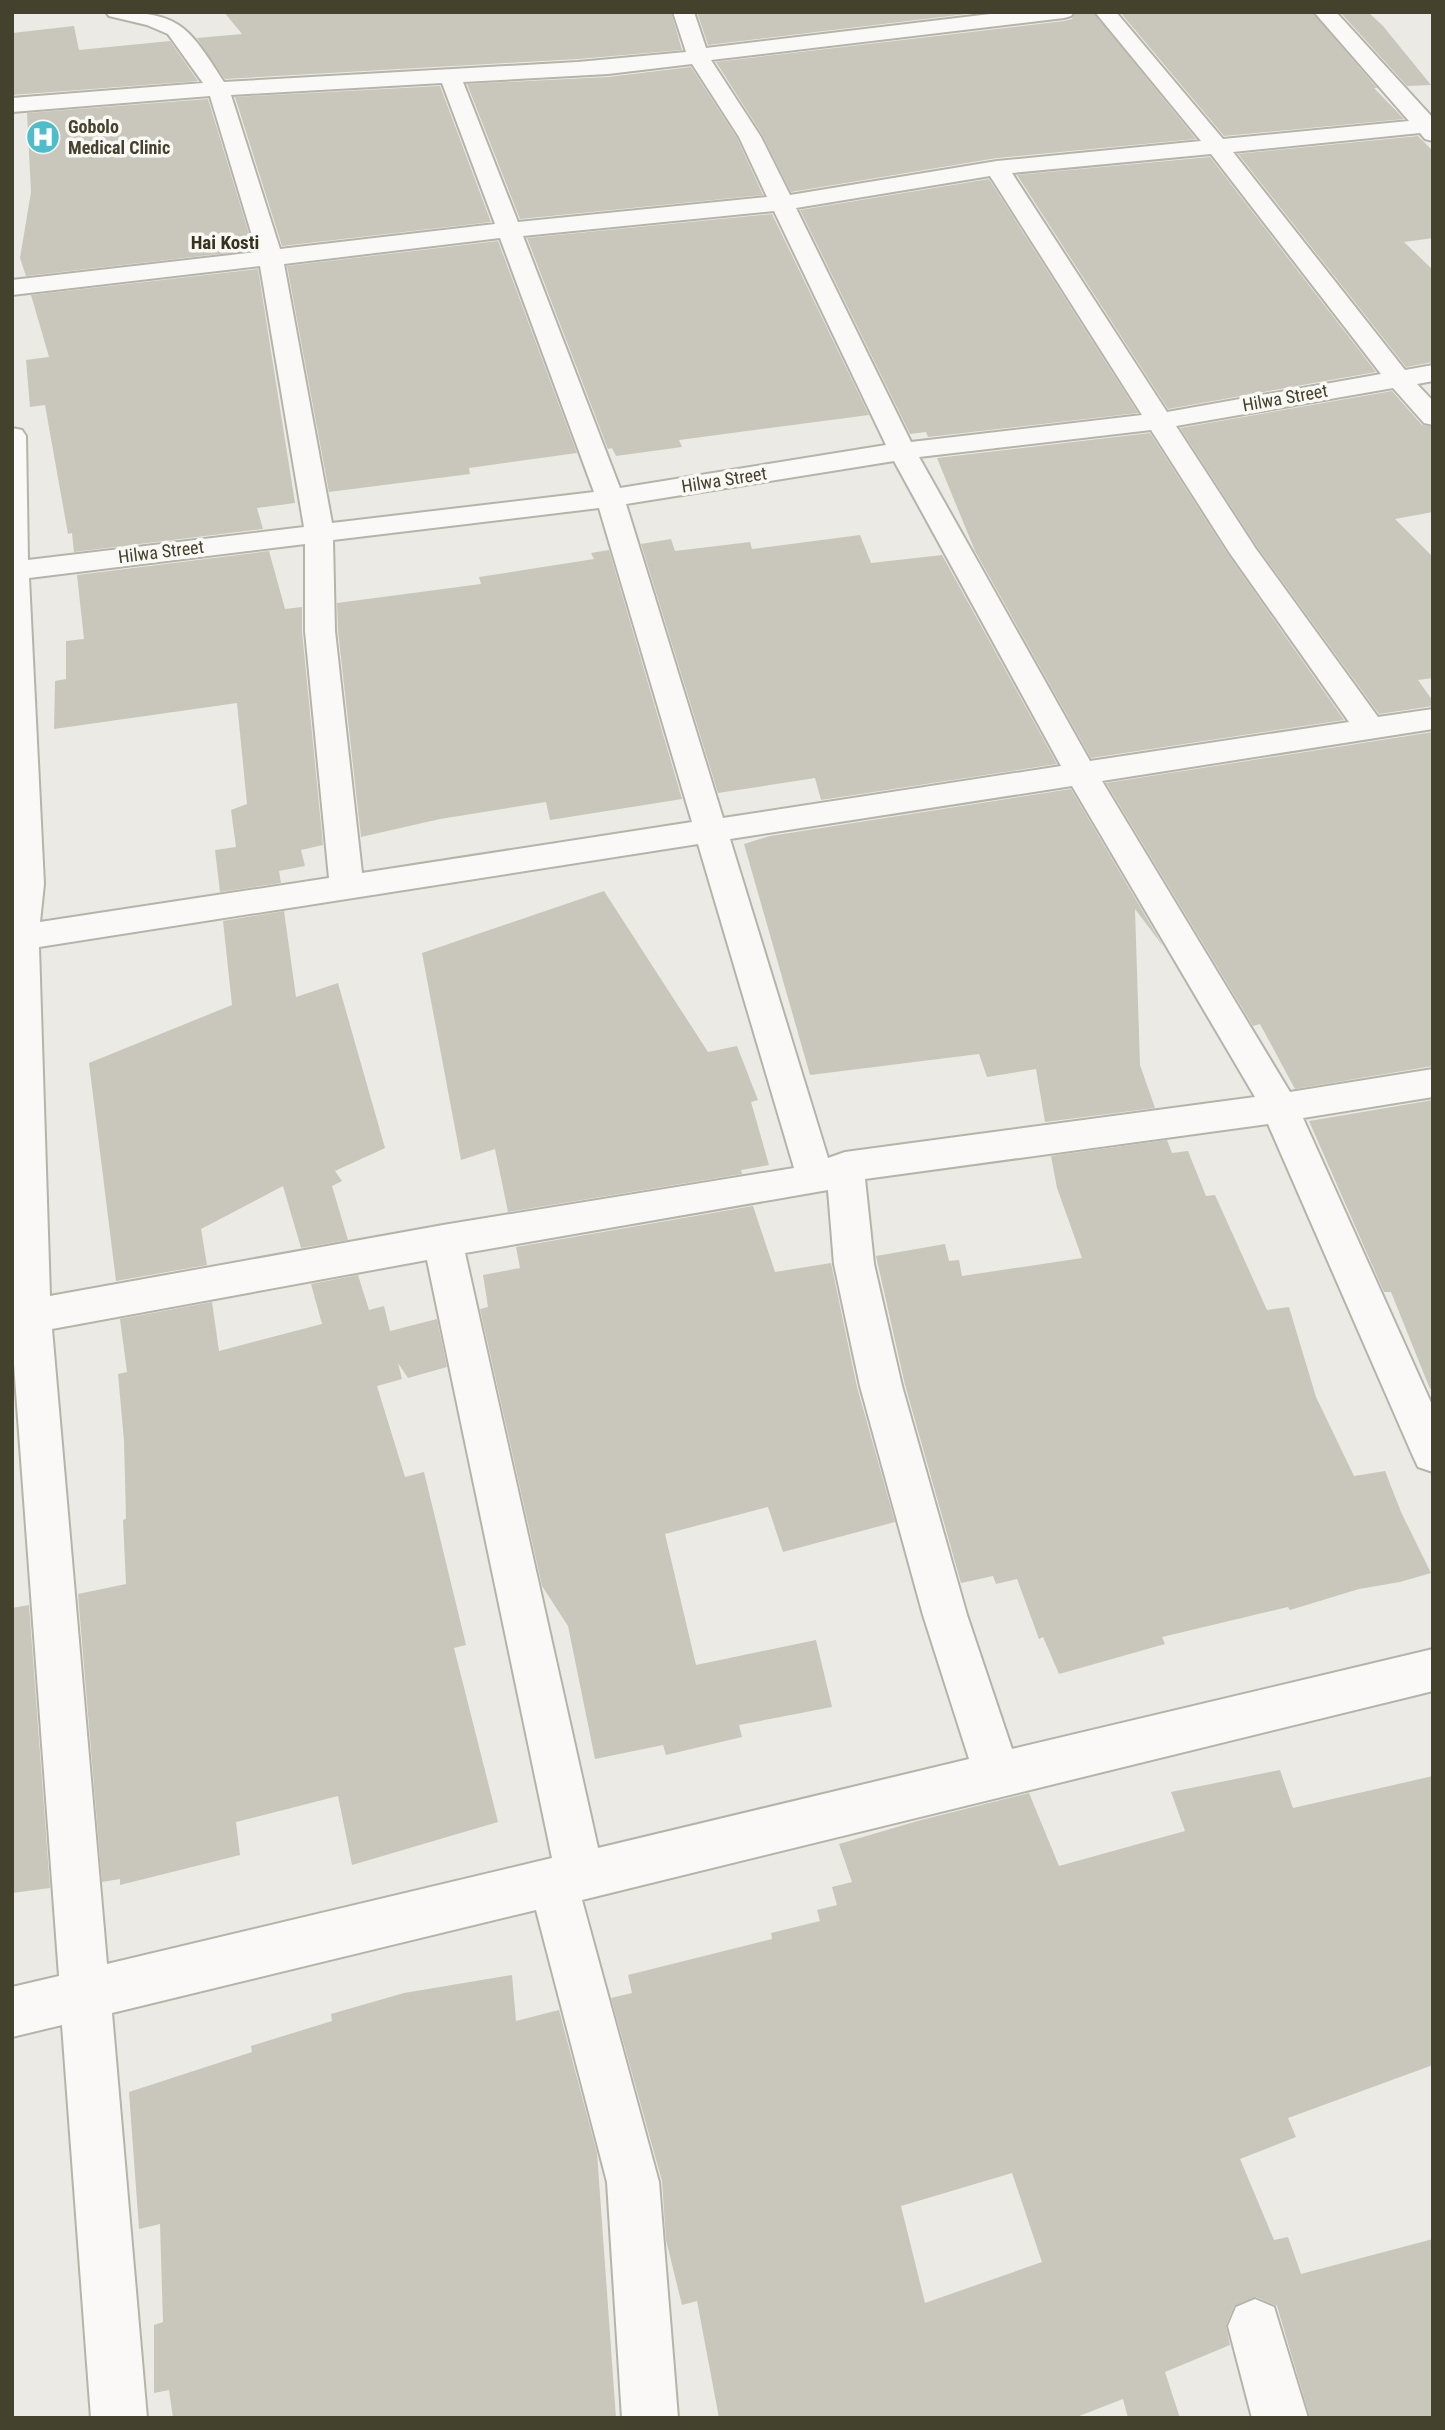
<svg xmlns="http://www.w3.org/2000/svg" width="1445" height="2430" viewBox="0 0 1445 2430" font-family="'Roboto Condensed',sans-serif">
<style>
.building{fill:#c9c7bb;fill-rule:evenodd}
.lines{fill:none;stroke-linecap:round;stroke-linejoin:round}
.minor-casing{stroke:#b6b4a9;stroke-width:4}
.minor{fill:#faf9f7;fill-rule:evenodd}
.labels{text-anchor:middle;stroke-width:7;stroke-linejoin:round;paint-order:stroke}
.far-poi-label{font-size:18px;font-weight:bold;fill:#44412c;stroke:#f9f8f4;text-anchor:start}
.far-street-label{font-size:18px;fill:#44412c;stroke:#f9f8f4}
.far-neighbourhood-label{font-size:19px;font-weight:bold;fill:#35331e;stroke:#f9f8f4}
</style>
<rect width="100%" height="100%" fill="#ebeae4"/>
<g class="building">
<path d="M 224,12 L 671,12 L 682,50 L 578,59 L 225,79 L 197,38 L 242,34 Z"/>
<path d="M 697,12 L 983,12 L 708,45 Z"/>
<path d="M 1076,12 L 1093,12 L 1196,139 L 997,158 L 791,192 L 763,136 L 716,62 L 1064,21 L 1072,19 Z"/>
<path d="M 1120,12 L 1312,12 L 1377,88 L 1374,88 L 1404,119 L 1224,136 Z"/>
<path d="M 1340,12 L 1368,12 L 1383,26 L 1431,85 L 1407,86 Z"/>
<path d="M 74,26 L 79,50 L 170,41 L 198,81 L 12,95 L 12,33 Z"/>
<path d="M 691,67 L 737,138 L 763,195 L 520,219 L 467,84 L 608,77 Z"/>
<path d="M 440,86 L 491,222 L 282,246 L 235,97 Z"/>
<path d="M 208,99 L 254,250 L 26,276 L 20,258 L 31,192 L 27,113 Z"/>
<path d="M 1418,136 L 1433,151 L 1433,238 L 1404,242 L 1433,270 L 1433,362 L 1406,367 L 1238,154 Z"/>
<path d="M 1210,157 L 1376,372 L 1168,409 L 1017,175 Z"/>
<path d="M 989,179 L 1138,413 L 928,437 L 926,432 L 910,434 L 800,210 Z"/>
<path d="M 772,214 L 869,415 L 679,440 L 682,447 L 616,456 L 612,448 L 608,449 L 527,238 Z"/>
<path d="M 498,241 L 577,453 L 469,468 L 470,474 L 329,492 L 287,266 Z"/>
<path d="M 258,269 L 295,503 L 257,508 L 263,529 L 74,552 L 72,533 L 68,534 L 45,405 L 30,407 L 26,360 L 49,357 L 31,295 Z"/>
<path d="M 1392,391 L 1422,425 L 1433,427 L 1433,512 L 1395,519 L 1433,557 L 1433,678 L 1418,680 L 1433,701 L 1433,706 L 1379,714 L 1258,548 L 1180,428 Z"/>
<path d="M 1150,433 L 1227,553 L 1344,720 L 1091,758 L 975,551 L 937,458 Z"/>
<path d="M 860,535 L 871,563 L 942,555 L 1057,764 L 821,800 L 815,778 L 718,793 L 641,544 L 671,539 L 675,551 L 750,542 L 752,549 Z"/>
<path d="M 609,550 L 682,799 L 550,820 L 546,802 L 440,819 L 361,837 L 338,631 L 337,603 L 481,584 L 479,577 L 594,559 L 591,553 Z"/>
<path d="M 269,551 L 285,609 L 302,607 L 302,631 L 323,845 L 301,850 L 305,866 L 279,871 L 281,883 L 220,892 L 215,850 L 236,847 L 231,810 L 247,804 L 237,703 L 54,729 L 55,681 L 66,679 L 66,641 L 84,639 L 77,575 Z"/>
<path d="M 1433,732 L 1433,1066 L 1295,1089 L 1260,1024 L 1253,1026 L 1106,783 Z"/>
<path d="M 1071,789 L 1163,946 L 1135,909 L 1140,1065 L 1155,1108 L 1045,1122 L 1036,1069 L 987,1077 L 979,1054 L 810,1075 L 744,844 L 770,836 Z"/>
<path d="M 604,891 L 708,1052 L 737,1046 L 758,1100 L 751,1102 L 769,1165 L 741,1170 L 742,1174 L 508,1212 L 495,1149 L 461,1160 L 422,953 Z"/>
<path d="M 284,911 L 296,997 L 338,983 L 385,1148 L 335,1171 L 342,1181 L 332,1186 L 348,1240 L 301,1248 L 283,1186 L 201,1229 L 207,1265 L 116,1281 L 89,1063 L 232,1005 L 223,921 Z"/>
<path d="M 1433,1100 L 1433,1388 L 1430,1389 L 1391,1292 L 1384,1292 L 1309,1121 Z"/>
<path d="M 1167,1140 L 1172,1153 L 1188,1151 L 1206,1196 L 1215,1195 L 1267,1310 L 1289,1307 L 1316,1397 L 1354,1476 L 1385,1471 L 1401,1512 L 1431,1573 L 1400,1582 L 1359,1589 L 1290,1610 L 1288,1607 L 1162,1637 L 1165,1644 L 1059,1674 L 1043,1637 L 1039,1639 L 1017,1579 L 996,1584 L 993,1576 L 961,1583 L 905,1385 L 876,1256 L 945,1244 L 949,1261 L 959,1260 L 962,1276 L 1082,1258 L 1057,1188 L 1051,1156 Z"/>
<path d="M 753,1206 L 775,1272 L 831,1263 L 857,1387 L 895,1522 L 783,1552 L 768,1507 L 665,1534 L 696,1665 L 816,1640 L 832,1707 L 739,1725 L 742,1737 L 666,1755 L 663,1745 L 595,1759 L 568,1626 L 542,1586 L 480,1309 L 488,1307 L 483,1275 L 520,1268 L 516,1247 Z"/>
<path d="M 358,1275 L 369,1310 L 384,1306 L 390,1331 L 437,1319 L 447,1367 L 408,1378 L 398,1363 L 402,1379 L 377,1386 L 405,1477 L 424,1472 L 466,1645 L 454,1648 L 498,1822 L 352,1865 L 338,1796 L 236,1822 L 240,1855 L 120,1885 L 120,1879 L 102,1882 L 78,1594 L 126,1584 L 123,1520 L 126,1519 L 124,1441 L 118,1374 L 127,1372 L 120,1319 L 212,1302 L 219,1351 L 322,1324 L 311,1284 Z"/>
<path d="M 29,1605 L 50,1888 L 12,1893 L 12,1608 Z"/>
<path d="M 1280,1770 L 1293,1808 L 1433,1776 L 1433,2065 L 1288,2118 L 1296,2137 L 1240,2159 L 1274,2240 L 1288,2237 L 1301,2274 L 1433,2239 L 1433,2418 L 1310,2418 L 1277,2306 L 1256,2297 L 1234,2306 L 1226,2325 L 1230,2345 L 1165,2372 L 1180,2418 L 1128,2418 L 1123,2399 L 1074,2418 L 719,2418 L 697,2301 L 682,2305 L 666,2240 L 662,2181 L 611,1998 L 632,1993 L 628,1975 L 772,1939 L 771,1933 L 820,1921 L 817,1910 L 837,1905 L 832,1887 L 852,1882 L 839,1844 L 921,1820 L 1029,1793 L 1059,1866 L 1185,1831 L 1171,1792 ZM 1012,2173 L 1042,2262 L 925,2303 L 901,2206 Z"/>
<path d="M 512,1975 L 516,2021 L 559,2010 L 597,2153 L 616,2418 L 173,2418 L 169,2390 L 154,2393 L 154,2325 L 163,2322 L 160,2224 L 139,2229 L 129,2092 L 252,2052 L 251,2046 L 332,2021 L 331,2014 L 404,1993 Z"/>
</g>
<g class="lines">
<g class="minor-casing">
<g id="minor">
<path d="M 106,12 C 178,12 186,22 224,82 L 578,62 L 686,52 L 673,12 L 694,12 L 706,48 L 1007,12 L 1074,12 L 1071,16 L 1064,18 L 711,60 L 761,137 L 790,195 L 997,161 L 1201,141 L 1095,12 L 1116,12 L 1223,139 L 1409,121 L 1314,12 L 1336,12 L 1433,118 L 1433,141 L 1425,139 L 1420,133 L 1233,152 L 1405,370 L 1433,365 L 1433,381 L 1417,384 L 1433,401 L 1433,425 L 1424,423 L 1393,388 L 1176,426 L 1256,549 L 1378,717 L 1433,709 L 1433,729 L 1102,781 L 1290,1092 L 1433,1069 L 1433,1097 L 1303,1118 L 1433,1407 L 1433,1472 L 1418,1467 L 1412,1454 L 1268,1124 L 865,1179 L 874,1264 L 902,1386 L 967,1615 L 1012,1749 L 1433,1649 L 1433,1691 L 582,1900 L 659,2182 L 678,2418 L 622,2418 L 607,2182 L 536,1910 L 112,2013 L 147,2418 L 91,2418 L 62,2025 L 12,2037 L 12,1987 L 59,1976 L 12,1337 L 12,428 L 22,430 L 26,436 L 28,560 L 304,527 L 260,266 L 12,295 L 12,280 L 257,252 L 210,96 L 12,112 L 12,98 L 203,83 L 168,34 L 147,25 L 109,16 ZM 692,64 L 739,137 L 767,197 L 518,222 L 463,82 L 608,74 ZM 442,83 L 495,224 L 280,249 L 231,95 ZM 1211,154 L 1381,374 L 1167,412 L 1012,173 ZM 990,176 L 1142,415 L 911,442 L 796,208 ZM 774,211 L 886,445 L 620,488 L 523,236 ZM 500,238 L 594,492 L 332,523 L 284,264 ZM 1151,430 L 1229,552 L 1349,722 L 1090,761 L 919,457 ZM 894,461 L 1061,766 L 723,818 L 626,504 ZM 599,508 L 692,822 L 362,873 L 335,631 L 333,540 ZM 305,544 L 305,631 L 329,878 L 40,922 L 44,884 L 29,578 ZM 1072,786 L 1255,1097 L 845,1152 L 828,1158 L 730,839 ZM 698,844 L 794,1168 L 443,1225 L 50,1296 L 39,947 ZM 828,1190 L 834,1264 L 860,1386 L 923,1615 L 969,1759 L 598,1848 L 465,1253 ZM 427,1260 L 552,1858 L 107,1964 L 52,1329 Z"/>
<path d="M 1255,2299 L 1274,2307 L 1308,2418 L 1252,2418 L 1228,2326 L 1236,2307 Z"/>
</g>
</g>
<use href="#minor" class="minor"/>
</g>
<defs>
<g id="hospital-disc" transform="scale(1.75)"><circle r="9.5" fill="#4ebdcb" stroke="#f9f8f4"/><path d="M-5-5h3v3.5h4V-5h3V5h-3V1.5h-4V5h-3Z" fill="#fff"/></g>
</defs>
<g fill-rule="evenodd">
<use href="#hospital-disc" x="43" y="137"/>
</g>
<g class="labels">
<g class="far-poi-label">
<text x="68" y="133">Gobolo<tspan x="68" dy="21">Medical Clinic</tspan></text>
</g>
<g class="far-street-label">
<text transform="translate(1285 398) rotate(-10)" y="6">Hilwa Street</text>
<text transform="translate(724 480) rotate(-9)" y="6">Hilwa Street</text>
<text transform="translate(161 552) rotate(-7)" y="6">Hilwa Street</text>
</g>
<g class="far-neighbourhood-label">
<text x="225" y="249">Hai Kosti</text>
</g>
</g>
<rect width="1445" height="2430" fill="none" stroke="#44412c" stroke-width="28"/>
</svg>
